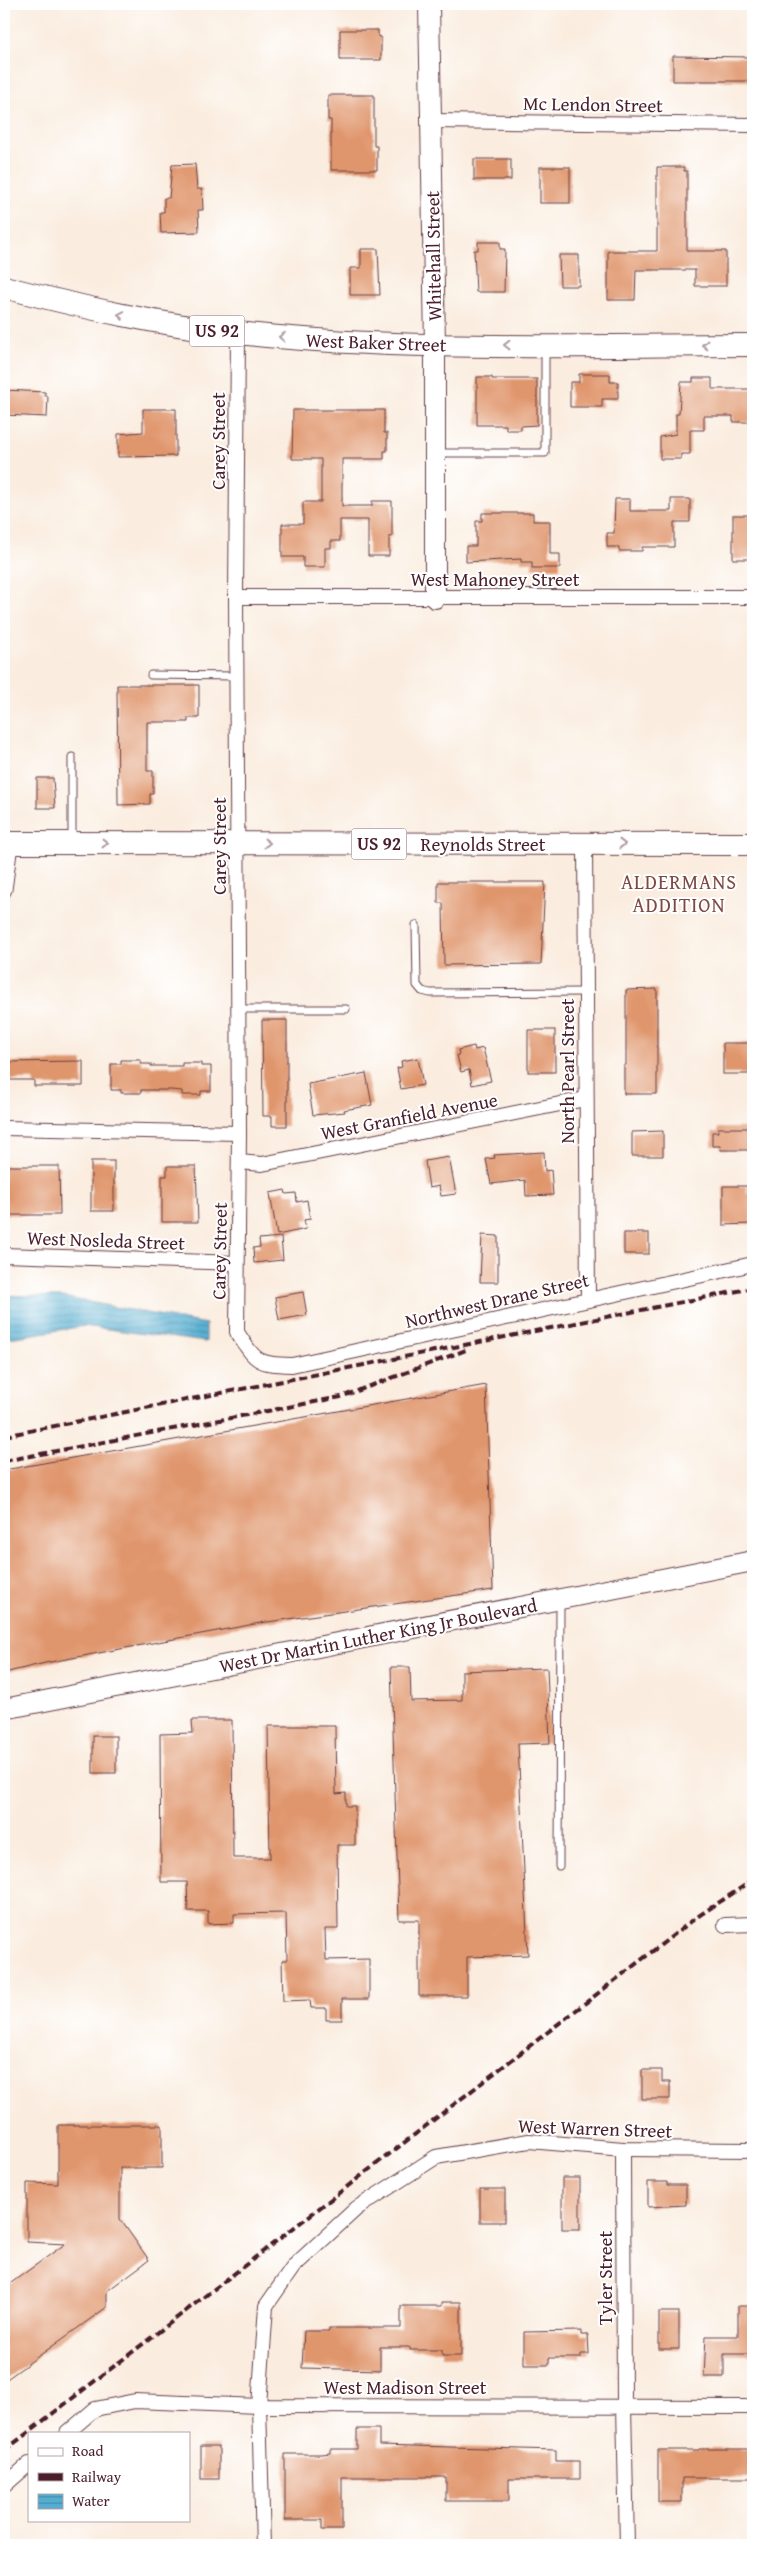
<svg xmlns="http://www.w3.org/2000/svg" width="757" height="2549" viewBox="0 0 757 2549" font-family="'Gentium Book Plus',serif">
<style>
.water{fill:url(#water-rules);stroke:#4e667e}
.building{fill:#e0966d}
.lines{fill:none;stroke-linecap:round;stroke-linejoin:round}
.lane-casing{stroke:#643e46;stroke-width:9}
.street-casing{stroke:#643e46;stroke-width:16}
.secondary-casing{stroke:#643e46;stroke-width:22}
.primary-casing{stroke:#643e46;stroke-width:24}
.lane{stroke:#fff;stroke-width:7}
.street{stroke:#fff;stroke-width:14}
.secondary{stroke:#fff;stroke-width:20}
.primary{stroke:#fff;stroke-width:22}
.rail{stroke:#4a1f2b;stroke-width:4;stroke-dasharray:8 4;stroke-linecap:butt}
.oneway{stroke:#ae9aa0}
.labels{text-anchor:middle;stroke-width:4;stroke-linejoin:round;paint-order:stroke}
.shield{fill:#fff;stroke:#80626b;stroke-width:1}
.shield-label{font-size:18px;font-weight:bold;fill:#4a1f2b}
.street-label{font-size:19px;fill:#4a1f2b;stroke:#fff}
.neighbourhood-label{font-size:20px;letter-spacing:1px;fill:#7e4942;stroke:#fff}
</style>
<defs>
<pattern id="water-rules" width="6" height="5" patternUnits="userSpaceOnUse" patternTransform="scale(1.25)"><rect width="6" height="5" fill="#53aed1"/><path d="M0 2.5h6" fill="none" stroke="#478daa"/></pattern>
</defs>
<rect width="100%" height="100%" fill="#fff"/>
<filter id="ink" filterUnits="userSpaceOnUse"><feTurbulence type="fractalNoise" baseFrequency=".02" numOctaves="2"/><feDisplacementMap in="SourceGraphic" scale="10" xChannelSelector="R" yChannelSelector="G"/><feConvolveMatrix kernelMatrix="1 2 1 2 8 2 1 2 1" color-interpolation-filters="sRGB"/></filter>
<filter id="wash" filterUnits="userSpaceOnUse"><feTurbulence type="fractalNoise" baseFrequency=".0096" numOctaves="4" result="noise"/><feDisplacementMap in="SourceGraphic" scale="20" xChannelSelector="R" yChannelSelector="G"/><feGaussianBlur stdDeviation="1.12" result="paint"/><feColorMatrix in="noise" values="0 0 0 0 0 0 0 0 0 0 0 0 0 0 0 0 0 1.4 0 .05"/><feComposite in="paint" operator="in"/></filter>
<g filter="url(#wash)">
<rect width="100%" height="100%" fill="#faecde"/>
<path class="water" d="M 4,1295 L 62,1297 L 206,1324 L 206,1342 L 84,1326 L 4,1339 Z"/>
<g id="blocks">
<g class="building">
<path d="M 340,30 L 378,30 L 378,37 L 381,37 L 381,60 L 340,60 Z"/>
<path d="M 673,56 L 753,57 L 753,81 L 673,81 Z"/>
<path d="M 328,95 L 374,95 L 374,146 L 377,146 L 377,170 L 331,170 L 331,120 L 328,120 Z"/>
<rect x="474" y="159" width="37" height="21"/>
<path d="M 195,164 L 197,189 L 202,189 L 203,210 L 198,210 L 199,232 L 161,233 L 160,212 L 164,212 L 164,198 L 169,198 L 172,165 Z"/>
<rect x="540" y="167" width="30" height="36"/>
<path d="M 657,167 L 684,167 L 684,171 L 687,171 L 687,251 L 726,251 L 726,286 L 695,286 L 695,270 L 636,270 L 635,300 L 608,300 L 608,251 L 657,251 Z"/>
<path d="M 478,242 L 500,242 L 500,249 L 505,249 L 504,292 L 476,292 L 474,250 L 478,250 Z"/>
<path d="M 361,249 L 378,249 L 380,295 L 350,295 L 350,268 L 361,268 Z"/>
<path d="M 559,255 L 579,255 L 579,286 L 560,286 Z"/>
<path d="M 579,374 L 610,374 L 610,382 L 618,382 L 618,399 L 602,399 L 602,407 L 570,407 L 570,382 L 579,382 Z"/>
<path d="M 477,377 L 492,377 L 492,379 L 537,379 L 537,425 L 521,426 L 521,430 L 506,430 L 506,425 L 477,425 Z"/>
<path d="M 693,378 L 712,378 L 712,389 L 753,389 L 753,422 L 733,422 L 733,416 L 704,416 L 704,430 L 690,430 L 690,454 L 681,454 L 681,459 L 660,459 L 660,437 L 676,434 L 676,414 L 679,414 L 681,382 L 693,382 Z"/>
<path d="M 4,390 L 45,392 L 45,396 L 48,396 L 47,417 L 4,415 Z"/>
<path d="M 143,409 L 176,409 L 176,456 L 118,457 L 118,434 L 143,432 Z"/>
<path d="M 293,410 L 384,410 L 384,433 L 387,433 L 387,451 L 384,451 L 384,459 L 342,459 L 342,506 L 372,506 L 372,501 L 392,501 L 392,537 L 389,537 L 389,556 L 368,556 L 368,520 L 340,520 L 340,541 L 331,541 L 331,548 L 325,548 L 325,567 L 303,567 L 303,557 L 282,557 L 282,524 L 303,524 L 303,502 L 321,502 L 321,459 L 292,459 Z"/>
<path d="M 615,499 L 630,499 L 630,511 L 671,511 L 671,499 L 690,499 L 690,522 L 674,522 L 674,547 L 642,547 L 642,551 L 619,551 L 619,547 L 607,547 L 607,533 L 614,533 Z"/>
<path d="M 482,513 L 533,513 L 533,521 L 550,521 L 550,554 L 560,554 L 560,568 L 532,568 L 532,562 L 521,562 L 521,559 L 466,562 L 466,546 L 476,546 L 476,521 L 482,521 Z"/>
<rect x="733" y="515" width="20" height="44"/>
<path d="M 117,685 L 199,685 L 199,718 L 188,718 L 188,722 L 147,722 L 147,771 L 153,771 L 153,794 L 150,794 L 150,804 L 118,805 Z"/>
<path d="M 37,778 L 53,778 L 55,808 L 37,808 Z"/>
<path d="M 438,882 L 545,882 L 541,964 L 444,965 L 443,903 L 438,903 Z"/>
<path d="M 657,989 L 657,1094 L 624,1094 L 624,1065 L 626,1065 L 626,990 Z"/>
<path d="M 262,1020 L 287,1020 L 287,1126 L 272,1126 L 272,1116 L 263,1116 Z"/>
<rect x="528" y="1030" width="27" height="42"/>
<rect x="723" y="1043" width="30" height="31"/>
<path d="M 474,1046 L 475,1050 L 483,1048 L 491,1081 L 472,1085 L 469,1070 L 461,1072 L 457,1055 L 459,1054 L 458,1050 Z"/>
<path d="M 418,1058 L 423,1085 L 401,1089 L 397,1068 L 402,1067 L 401,1061 Z"/>
<path d="M 121,1060 L 141,1060 L 141,1064 L 151,1064 L 151,1066 L 182,1066 L 182,1063 L 201,1063 L 201,1066 L 211,1066 L 211,1091 L 201,1091 L 201,1095 L 182,1095 L 182,1091 L 171,1090 L 141,1090 L 141,1093 L 121,1093 L 121,1090 L 111,1090 L 111,1064 L 121,1064 Z"/>
<path d="M 83,1061 L 83,1086 L 34,1086 L 34,1080 L 4,1080 L 4,1062 Z"/>
<path d="M 366,1073 L 372,1105 L 344,1110 L 345,1112 L 313,1115 L 308,1084 Z"/>
<path d="M 718,1128 L 753,1128 L 753,1150 L 721,1150 L 720,1146 L 712,1146 L 712,1132 L 718,1132 Z"/>
<path d="M 663,1131 L 663,1156 L 632,1156 L 632,1132 Z"/>
<path d="M 544,1152 L 545,1171 L 551,1170 L 553,1195 L 526,1196 L 525,1180 L 491,1184 L 486,1159 L 495,1158 L 494,1155 Z"/>
<path d="M 449,1157 L 456,1194 L 441,1196 L 439,1186 L 429,1188 L 425,1161 Z"/>
<rect x="91" y="1161" width="23" height="50"/>
<path d="M 4,1166 L 59,1166 L 60,1215 L 4,1215 Z"/>
<path d="M 167,1166 L 196,1166 L 198,1222 L 162,1222 L 162,1176 L 167,1176 Z"/>
<path d="M 723,1186 L 747,1186 L 747,1194 L 751,1194 L 751,1224 L 723,1225 Z"/>
<path d="M 285,1190 L 286,1194 L 296,1193 L 297,1202 L 307,1200 L 310,1219 L 304,1220 L 306,1229 L 277,1235 L 270,1193 Z"/>
<rect x="624" y="1233" width="25" height="21"/>
<path d="M 482,1235 L 498,1236 L 498,1282 L 480,1282 Z"/>
<path d="M 281,1237 L 283,1260 L 254,1263 L 253,1248 L 260,1247 L 259,1239 Z"/>
<path d="M 303,1292 L 307,1315 L 279,1320 L 275,1297 Z"/>
<path d="M 486,1385 L 493,1590 L 260,1623 L 45,1663 L 4,1673 L 4,1470 Z"/>
<path d="M 391,1667 L 410,1667 L 411,1701 L 462,1700 L 462,1671 L 547,1668 L 550,1743 L 518,1744 L 528,1955 L 467,1957 L 467,1996 L 419,1996 L 419,1920 L 399,1920 Z"/>
<path d="M 192,1720 L 232,1720 L 233,1858 L 270,1858 L 268,1726 L 335,1726 L 336,1794 L 346,1793 L 346,1806 L 355,1806 L 355,1845 L 337,1845 L 338,1929 L 325,1929 L 326,1960 L 369,1959 L 369,1999 L 342,1999 L 342,2020 L 326,2020 L 326,2008 L 311,2008 L 310,2000 L 283,2001 L 282,1960 L 287,1960 L 286,1913 L 234,1914 L 234,1923 L 208,1924 L 208,1911 L 188,1911 L 187,1882 L 161,1882 L 160,1734 L 193,1733 Z"/>
<rect x="93" y="1736" width="23" height="37"/>
<path d="M 642,2070 L 662,2070 L 662,2082 L 670,2082 L 670,2099 L 642,2099 Z"/>
<path d="M 58,2125 L 162,2125 L 162,2168 L 120,2168 L 120,2219 L 149,2260 L 107,2291 L 107,2307 L 4,2381 L 4,2288 L 65,2244 L 27,2242 L 27,2183 L 58,2184 Z"/>
<rect x="562" y="2178" width="18" height="51"/>
<path d="M 648,2182 L 667,2182 L 667,2185 L 686,2185 L 686,2205 L 648,2207 Z"/>
<rect x="480" y="2189" width="25" height="33"/>
<path d="M 442,2302 L 461,2302 L 461,2356 L 442,2356 L 442,2350 L 410,2350 L 410,2347 L 380,2347 L 380,2370 L 302,2368 L 304,2331 L 329,2331 L 329,2328 L 401,2328 L 401,2306 L 442,2306 Z"/>
<path d="M 738,2306 L 753,2306 L 753,2349 L 751,2349 L 751,2354 L 724,2354 L 724,2377 L 704,2377 L 706,2336 L 738,2336 Z"/>
<rect x="659" y="2312" width="20" height="37"/>
<path d="M 581,2331 L 581,2335 L 588,2335 L 589,2354 L 581,2354 L 581,2358 L 549,2358 L 549,2365 L 524,2365 L 524,2332 Z"/>
<path d="M 357,2429 L 379,2429 L 379,2445 L 556,2450 L 556,2461 L 580,2461 L 580,2479 L 509,2479 L 509,2501 L 446,2501 L 446,2477 L 342,2477 L 342,2530 L 322,2530 L 322,2520 L 285,2520 L 285,2454 L 322,2454 L 330,2453 L 330,2449 L 357,2449 Z"/>
<rect x="201" y="2446" width="18" height="33"/>
<path d="M 699,2449 L 753,2449 L 753,2478 L 682,2478 L 682,2502 L 658,2502 L 658,2450 L 699,2450 Z"/>
</g>
</g>
</g>
<g filter="url(#ink)">
<use href="#blocks" fill-opacity="0" stroke="#643e46" stroke-width="1"/>
<g class="lines">
<g class="lane-casing">
<g id="lane">
<path d="M 436,453 L 545,453 L 545,348"/>
<path d="M 151,675 L 236,676"/>
<path d="M 72,757 L 72,840"/>
<path d="M 4,898 L 8,890 L 14,845"/>
<path d="M 416,925 L 417,985 L 422,991 L 430,993 L 585,992"/>
<path d="M 239,1009 L 346,1009"/>
<path d="M 559,1866 L 560,1602"/>
</g>
</g>
<g class="street-casing">
<g id="street">
<path d="M 431,121 L 753,125"/>
<path d="M 238,333 L 236,597 L 239,1133 L 237,1332 C 256,1362 257,1364 292,1365 L 753,1264"/>
<path d="M 236,597 L 753,597"/>
<path d="M 585,844 L 588,1299"/>
<path d="M 4,1128 L 239,1133"/>
<path d="M 239,1162 L 262,1164 L 585,1099"/>
<path d="M 4,1255 L 237,1263"/>
<path d="M 725,1925 L 753,1924"/>
<path d="M 623,2149 L 624,2406 L 627,2545"/>
<path d="M 67,2433 L 95,2409 L 135,2401 L 259,2406 L 753,2407"/>
<path d="M 4,2486 L 29,2464"/>
<path d="M 263,2545 L 259,2406 L 266,2306 L 294,2266 L 357,2208 L 436,2157 L 529,2141 L 623,2149 L 753,2150"/>
</g>
</g>
<g class="secondary-casing">
<g id="secondary">
<path d="M 429,4 L 435,345 L 435,598"/>
<path d="M 4,1709 L 753,1561"/>
</g>
</g>
<g class="primary-casing">
<g id="primary">
<path d="M 4,287 C 81,307 159,325 238,333 C 408,352 582,345 753,345"/>
<path d="M 4,843 L 753,844"/>
</g>
</g>
<use href="#lane" class="lane"/>
<use href="#street" class="street"/>
<use href="#secondary" class="secondary"/>
<use href="#primary" class="primary"/>
<g class="rail">
<path d="M 4,1436 L 753,1288"/>
<path d="M 4,1461 L 341,1397 L 466,1350"/>
<path d="M 4,2451 L 697,1917 L 753,1880"/>
</g>
</g>
<defs><path id="oneway-chevron" d="M-2-3.5L2.5 0L-2 3.5" fill="none" stroke-width="1.6" stroke-linecap="round" stroke-linejoin="round" transform="scale(1.25)"/></defs>
<g class="oneway">
<use href="#oneway-chevron" transform="translate(121 315) rotate(-169)"/>
<use href="#oneway-chevron" transform="translate(282 337) rotate(-175)"/>
<use href="#oneway-chevron" transform="translate(507 345) rotate(-180)"/>
<use href="#oneway-chevron" transform="translate(705 345) rotate(-180)"/>
<use href="#oneway-chevron" transform="translate(105 843)"/>
<use href="#oneway-chevron" transform="translate(267 843)"/>
<use href="#oneway-chevron" transform="translate(622 844)"/>
</g>
</g>
<g class="labels">
<g class="shield">
<rect x="189.5" y="315.5" width="55" height="31" rx="4"/>
<rect x="351.5" y="828.5" width="55" height="31" rx="4"/>
</g>
<g class="shield-label">
<text x="217" y="337">US 92</text>
<text x="379" y="850">US 92</text>
</g>
<g class="street-label">
<text transform="translate(593 104) rotate(1)" y="7">Mc Lendon Street</text>
<text transform="translate(433 256) rotate(-91)" y="7">Whitehall Street</text>
<text transform="translate(376 342) rotate(2)" y="7">West Baker Street</text>
<text transform="translate(218 441) rotate(-90)" y="7">Carey Street</text>
<text x="495" y="586">West Mahoney Street</text>
<text x="483" y="851">Reynolds Street</text>
<text transform="translate(219 846) rotate(-90)" y="7">Carey Street</text>
<text transform="translate(567 1071) rotate(-90)" y="7">North Pearl Street</text>
<text transform="translate(409 1116) rotate(-11)" y="7">West Granfield Avenue</text>
<text transform="translate(106 1240) rotate(2)" y="7">West Nosleda Street</text>
<text transform="translate(219 1251) rotate(-89)" y="7">Carey Street</text>
<text transform="translate(497 1300) rotate(-13)" y="7">Northwest Drane Street</text>
<text transform="translate(378 1635) rotate(-11)" y="7">West Dr Martin Luther King Jr Boulevard</text>
<text transform="translate(595 2128) rotate(2)" y="7">West Warren Street</text>
<text transform="translate(605 2278) rotate(-90)" y="7">Tyler Street</text>
<text x="405" y="2394">West Madison Street</text>
</g>
<g class="neighbourhood-label">
<text x="679" y="889">ALDERMANS<tspan x="679" dy="23">ADDITION</tspan></text>
</g>
</g>
<rect width="757" height="2549" fill="none" stroke="#fff" stroke-width="20"/>
<rect x="28" y="2432" width="162" height="90" fill="#ffffff" stroke="#b7a5aa"/>
<rect x="38" y="2448" width="25" height="8" fill="#ffffff" stroke="#b7a5aa"/>
<text x="72" y="2456" font-size="15" fill="#4a1f2b">Road</text>
<rect x="38" y="2473" width="25" height="8" fill="#4a1f2b" stroke="#b7a5aa"/>
<text x="72" y="2482" font-size="15" fill="#4a1f2b">Railway</text>
<rect x="38" y="2494" width="25" height="15" fill="url(#water-rules)" stroke="#b7a5aa"/>
<text x="72" y="2506" font-size="15" fill="#4a1f2b">Water</text>
</svg>
